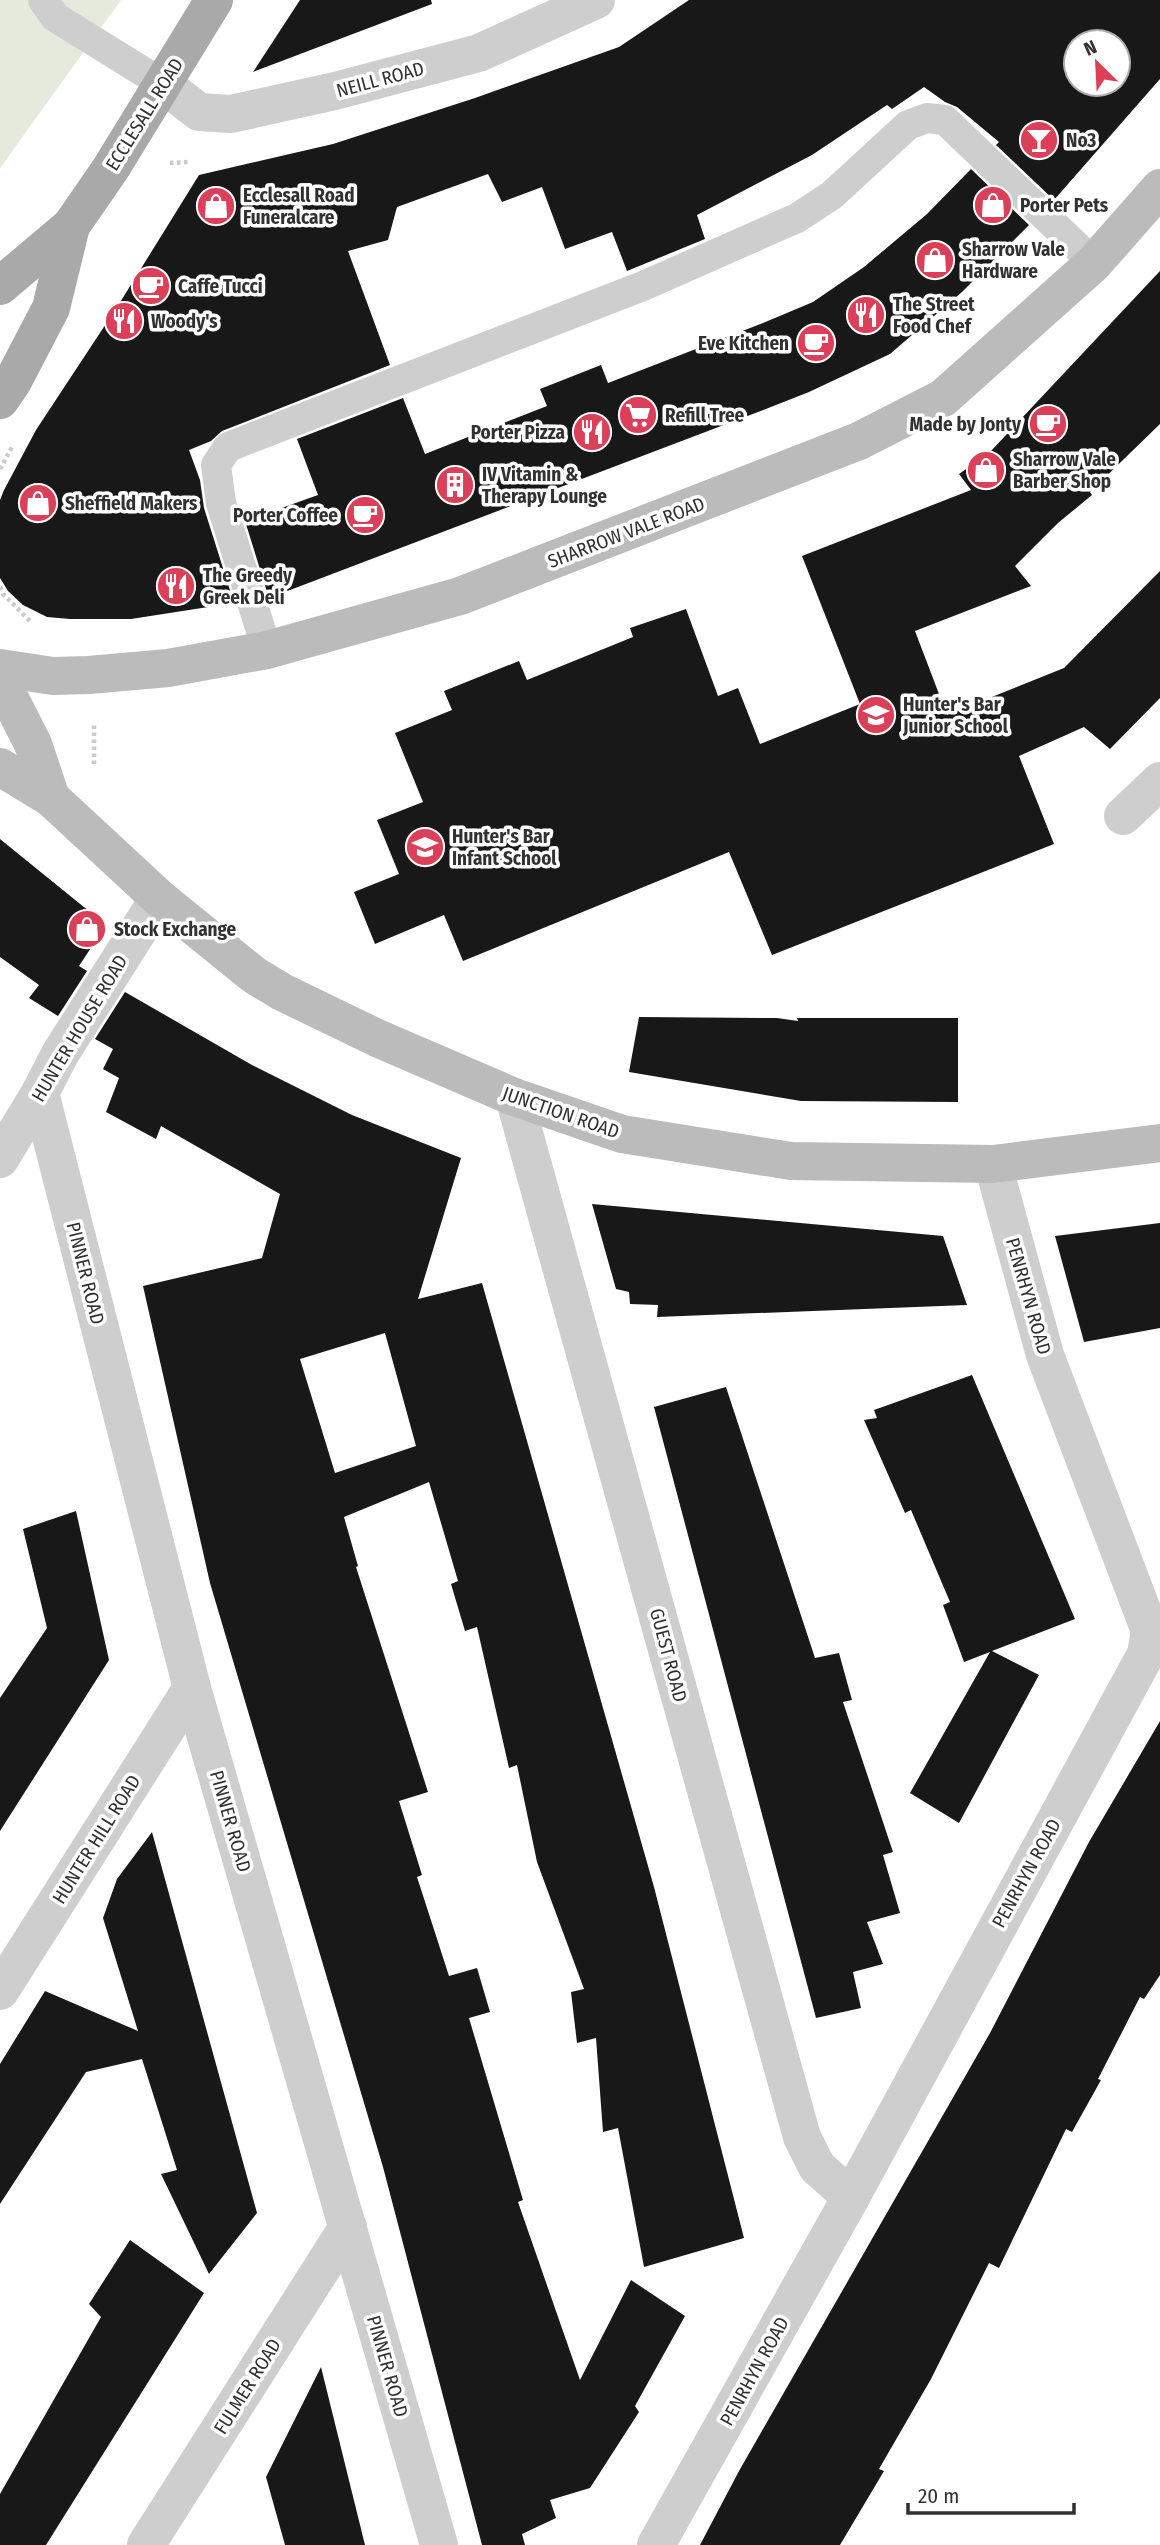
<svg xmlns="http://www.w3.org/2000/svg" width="1160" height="2545" viewBox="0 0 1160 2545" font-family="'Fira Sans Condensed',sans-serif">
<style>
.green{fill:#e5eadd}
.building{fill:#181818;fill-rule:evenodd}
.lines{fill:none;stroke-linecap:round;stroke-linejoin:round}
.path{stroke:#cbcbcb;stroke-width:4.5;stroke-dasharray:3.5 3.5;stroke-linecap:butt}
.lane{stroke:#cecece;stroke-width:30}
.street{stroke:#cecece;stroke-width:38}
.secondary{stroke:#bbb;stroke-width:38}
.primary{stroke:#a9a9a9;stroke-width:38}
.labels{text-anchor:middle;stroke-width:7;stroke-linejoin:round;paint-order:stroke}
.street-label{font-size:19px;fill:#313131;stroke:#fff}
.poi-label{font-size:19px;font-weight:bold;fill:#313131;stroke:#fff;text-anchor:start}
</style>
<rect width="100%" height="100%" fill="#fff"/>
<path class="green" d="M 0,0 L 121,0 L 0,168 Z"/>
<g class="building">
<path d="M 300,0 L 431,0 L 432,4 L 253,72 Z"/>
<path d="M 689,0 L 1160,0 L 1160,79 L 1054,200 L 996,145 L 999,142 L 957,107 L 945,102 L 924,87 L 892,109 L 887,105 L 812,155 L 697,215 L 705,239 L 627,271 L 612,232 L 565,249 L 542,187 L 502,202 L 488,174 L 397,207 L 388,240 L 348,251 L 390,365 L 222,431 L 211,441 L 189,450 L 200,480 L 204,508 L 234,603 L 131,619 L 70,619 L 47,617 L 23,605 L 8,591 L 0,578 L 0,500 L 4,490 L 36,430 L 119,304 L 199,175 L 333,144 L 475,98 L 619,47 ZM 1076,42 L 1118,42 L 1118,84 L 1076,84 Z"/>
<path d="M 971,169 L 1029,225 L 962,292 L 890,354 L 809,392 L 758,412 L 269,598 L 245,521 L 318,495 L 297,439 L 403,398 L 425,454 L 547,406 L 540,389 L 601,365 L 608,383 L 763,323 L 813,302 L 864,267 L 927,214 Z"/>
<path d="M 1160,271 L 1160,424 L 1090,492 L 1092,495 L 1058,523 L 1015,566 L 1031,586 L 915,631 L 947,715 L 1064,668 L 1160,571 L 1160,698 L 1110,749 L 1084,727 L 1019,756 L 1054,844 L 772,955 L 729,852 L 463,961 L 444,915 L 375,944 L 354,892 L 399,874 L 377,820 L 423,802 L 395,733 L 452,710 L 444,691 L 519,661 L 527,680 L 633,637 L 630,628 L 686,609 L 718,696 L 738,688 L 760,744 L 860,704 L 802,556 L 971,490 L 959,474 L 990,452 Z"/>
<path d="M 0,839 L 106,925 L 79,966 L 87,971 L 58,1016 L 29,998 L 39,985 L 0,957 Z"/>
<path d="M 125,992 L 252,1065 L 352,1115 L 461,1158 L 418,1299 L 482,1283 L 654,1887 L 744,2238 L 644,2267 L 618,2128 L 603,2132 L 596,2038 L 577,2043 L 571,1992 L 584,1989 L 537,1862 L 517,1765 L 509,1768 L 477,1627 L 465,1631 L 451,1584 L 458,1581 L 429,1482 L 344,1517 L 358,1566 L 356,1567 L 428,1792 L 399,1801 L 422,1875 L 417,1877 L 449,1976 L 477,1968 L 490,2012 L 469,2018 L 523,2200 L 518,2202 L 580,2380 L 631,2280 L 685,2316 L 635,2406 L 639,2412 L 590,2488 L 550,2500 L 556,2518 L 522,2534 L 525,2545 L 482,2545 L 383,2167 L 210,1583 L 143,1286 L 262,1258 L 280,1194 L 161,1126 L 156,1139 L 106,1112 L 119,1078 L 103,1069 L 113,1049 L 95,1039 ZM 385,1333 L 416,1446 L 335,1473 L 300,1359 Z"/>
<path d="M 639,1017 L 777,1018 L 798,1021 L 797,1018 L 958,1018 L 958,1102 L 801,1101 L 629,1072 Z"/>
<path d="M 592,1204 L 943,1236 L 967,1305 L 657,1317 L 658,1305 L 630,1304 L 629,1292 L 616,1289 Z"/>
<path d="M 1160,1223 L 1160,1328 L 1084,1342 L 1055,1236 Z"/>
<path d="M 972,1375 L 1075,1619 L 992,1651 L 1039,1675 L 959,1823 L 910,1793 L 990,1652 L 964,1662 L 943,1605 L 950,1602 L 911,1510 L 905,1513 L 864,1420 L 877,1418 L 874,1410 Z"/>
<path d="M 726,1387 L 815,1658 L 839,1653 L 852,1700 L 843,1702 L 893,1852 L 883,1855 L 900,1913 L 867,1922 L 883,1964 L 853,1972 L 861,2008 L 816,2018 L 654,1407 Z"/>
<path d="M 76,1511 L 109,1660 L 0,1831 L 0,1698 L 47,1628 L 23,1529 Z"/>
<path d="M 1160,1721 L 1160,1975 L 1144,1999 L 1140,1997 L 1098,2079 L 1101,2080 L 1072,2132 L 1066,2129 L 999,2268 L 989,2263 L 931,2379 L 879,2469 L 884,2471 L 840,2545 L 700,2545 L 739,2471 L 990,2033 L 1089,1842 Z"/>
<path d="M 152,1832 L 257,2213 L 209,2274 L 161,2174 L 177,2170 L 142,2059 L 86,2072 L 0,2204 L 0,2064 L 45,1991 L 138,2031 L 103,1918 L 117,1879 Z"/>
<path d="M 130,2240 L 204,2293 L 46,2545 L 0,2545 L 0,2494 L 101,2317 L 89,2304 Z"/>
<path d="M 321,2367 L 365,2545 L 285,2545 L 266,2477 Z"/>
</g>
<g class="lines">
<g class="path">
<path d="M 170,163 L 189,162"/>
<path d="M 0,469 L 12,447"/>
<path d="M 0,587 L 3,594 L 32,623"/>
<path d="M 94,764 L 94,723"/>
</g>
<g class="lane">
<path d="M 43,0 L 55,17 L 163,84"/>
<path d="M 267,650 L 221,503 L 216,465 L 228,447 L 643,286 L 797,218 L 832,195 L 908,125 L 927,118 L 945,120 L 1094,263"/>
</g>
<g class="street">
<path d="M 163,84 L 199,112 L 231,114 L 335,91 L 479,53 L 596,0"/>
<path d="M 1123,816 L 1160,781"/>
<path d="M 40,1093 L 192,1688 L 439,2545"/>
<path d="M 514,1097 L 802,2137 L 817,2167 L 851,2197"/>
<path d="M 0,1159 L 40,1093 L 60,1054 L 159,898"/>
<path d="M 0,1991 L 192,1688"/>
<path d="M 146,2545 L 348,2227"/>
<path d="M 656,2545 L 851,2197 L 1146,1654 L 1150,1631 L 1045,1355 L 993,1164"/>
</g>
<g class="secondary">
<path d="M 0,668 L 53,676 L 89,675 L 168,668 L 267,650 L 460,596 L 859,441 L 943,398 L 1094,263 L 1160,188"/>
<path d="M 0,679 L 33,744 L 51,798"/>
<path d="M 0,767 L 51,798 L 159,898 L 254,975 L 282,992 L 377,1038 L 514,1097 L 622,1134 L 791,1161 L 993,1164 L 1160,1143"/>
</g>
<g class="primary">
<path d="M 0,286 L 71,226 L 111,168 L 214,0"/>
<path d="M 0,400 L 13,381 L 51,308 L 71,226"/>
</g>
</g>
<defs>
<g id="bar-disc" transform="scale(2.0125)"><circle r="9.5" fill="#db4058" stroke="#fff"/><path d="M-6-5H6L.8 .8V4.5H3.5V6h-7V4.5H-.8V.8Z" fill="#fff"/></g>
<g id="shop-disc" transform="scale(2.0125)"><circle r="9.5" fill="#db4058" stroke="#fff"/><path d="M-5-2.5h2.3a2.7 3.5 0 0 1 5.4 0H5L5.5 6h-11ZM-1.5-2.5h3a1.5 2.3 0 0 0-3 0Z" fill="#fff"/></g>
<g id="cafe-disc" transform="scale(2.0125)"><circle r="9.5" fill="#db4058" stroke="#fff"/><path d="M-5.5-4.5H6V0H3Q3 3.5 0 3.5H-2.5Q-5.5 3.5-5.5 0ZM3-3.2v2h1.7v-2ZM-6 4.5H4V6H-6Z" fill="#fff"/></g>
<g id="restaurant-disc" transform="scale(2.0125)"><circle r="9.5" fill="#db4058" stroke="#fff"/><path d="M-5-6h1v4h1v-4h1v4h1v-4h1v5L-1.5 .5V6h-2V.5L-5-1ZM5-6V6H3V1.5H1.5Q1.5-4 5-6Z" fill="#fff"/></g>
<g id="supermarket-disc" transform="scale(2.0125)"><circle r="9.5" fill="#db4058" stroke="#fff"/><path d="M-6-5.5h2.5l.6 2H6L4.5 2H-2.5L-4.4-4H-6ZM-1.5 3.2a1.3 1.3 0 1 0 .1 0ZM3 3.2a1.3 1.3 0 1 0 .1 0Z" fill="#fff"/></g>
<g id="building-disc" transform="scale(2.0125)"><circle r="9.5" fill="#db4058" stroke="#fff"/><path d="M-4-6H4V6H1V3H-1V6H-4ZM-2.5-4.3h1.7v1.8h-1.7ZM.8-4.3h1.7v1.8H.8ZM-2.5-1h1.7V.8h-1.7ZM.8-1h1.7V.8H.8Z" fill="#fff"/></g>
<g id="school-disc" transform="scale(2.0125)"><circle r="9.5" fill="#db4058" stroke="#fff"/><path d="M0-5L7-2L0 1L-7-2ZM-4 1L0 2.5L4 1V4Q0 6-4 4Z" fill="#fff"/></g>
</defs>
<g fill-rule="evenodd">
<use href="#bar-disc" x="1039" y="140"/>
<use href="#shop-disc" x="993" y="205"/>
<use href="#shop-disc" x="216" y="206"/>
<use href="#shop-disc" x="935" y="260"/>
<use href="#cafe-disc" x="151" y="286"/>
<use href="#restaurant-disc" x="866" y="315"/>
<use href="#restaurant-disc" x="124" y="321"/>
<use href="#cafe-disc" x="816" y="343"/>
<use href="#supermarket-disc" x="638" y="415"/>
<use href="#cafe-disc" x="1048" y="424"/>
<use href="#restaurant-disc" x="592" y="432"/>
<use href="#shop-disc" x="986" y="470"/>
<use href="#building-disc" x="455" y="485"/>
<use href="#shop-disc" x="38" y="503"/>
<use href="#cafe-disc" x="365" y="515"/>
<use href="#restaurant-disc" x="176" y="586"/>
<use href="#school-disc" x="876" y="715"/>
<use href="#school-disc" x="425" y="847"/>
<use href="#shop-disc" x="87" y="929"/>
</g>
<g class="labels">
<g class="street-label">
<text transform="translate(380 79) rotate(-15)" y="7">NEILL ROAD</text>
<text transform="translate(144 114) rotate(-58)" y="7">ECCLESALL ROAD</text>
<text transform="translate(626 532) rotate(-21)" y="7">SHARROW VALE ROAD</text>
<text transform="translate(79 1028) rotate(-59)" y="7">HUNTER HOUSE ROAD</text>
<text transform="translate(561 1112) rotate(19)" y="7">JUNCTION ROAD</text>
<text transform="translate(86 1273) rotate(76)" y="7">PINNER ROAD</text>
<text transform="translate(1029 1296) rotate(74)" y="7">PENRHYN ROAD</text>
<text transform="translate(669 1655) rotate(75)" y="7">GUEST ROAD</text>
<text transform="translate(231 1821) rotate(74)" y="7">PINNER ROAD</text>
<text transform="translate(96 1839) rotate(-58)" y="7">HUNTER HILL ROAD</text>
<text transform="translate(1026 1873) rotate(-61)" y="7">PENRHYN ROAD</text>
<text transform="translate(388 2366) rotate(74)" y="7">PINNER ROAD</text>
<text transform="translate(754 2371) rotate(-61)" y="7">PENRHYN ROAD</text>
<text transform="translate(247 2386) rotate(-58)" y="7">FULMER ROAD</text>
</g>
<g class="poi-label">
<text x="1066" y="147">No3</text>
<text x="243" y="202">Ecclesall Road<tspan x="243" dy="22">Funeralcare</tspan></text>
<text x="1020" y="212">Porter Pets</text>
<text x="962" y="256">Sharrow Vale<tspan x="962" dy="22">Hardware</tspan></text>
<text x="178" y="293">Caffe Tucci</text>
<text x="893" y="311">The Street<tspan x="893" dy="22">Food Chef</tspan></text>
<text x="151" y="328">Woody's</text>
<text x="789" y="350" text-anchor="end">Eve Kitchen</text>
<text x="665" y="422">Refill Tree</text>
<text x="1021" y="431" text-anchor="end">Made by Jonty</text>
<text x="565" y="439" text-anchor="end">Porter Pizza</text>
<text x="1013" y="466">Sharrow Vale<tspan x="1013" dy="22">Barber Shop</tspan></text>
<text x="482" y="481">IV Vitamin &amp;<tspan x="482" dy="22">Therapy Lounge</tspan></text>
<text x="65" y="510">Sheffield Makers</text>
<text x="338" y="522" text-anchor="end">Porter Coffee</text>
<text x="203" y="582">The Greedy<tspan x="203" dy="22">Greek Deli</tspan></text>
<text x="903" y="711">Hunter's Bar<tspan x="903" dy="22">Junior School</tspan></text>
<text x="452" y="843">Hunter's Bar<tspan x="452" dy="22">Infant School</tspan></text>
<text x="114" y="936">Stock Exchange</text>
</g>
</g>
<g transform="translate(1097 63) rotate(336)"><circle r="33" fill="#ffffff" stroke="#adadad" stroke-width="2"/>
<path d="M0-5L12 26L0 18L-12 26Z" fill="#db4058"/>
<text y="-10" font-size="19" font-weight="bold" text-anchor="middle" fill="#313131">N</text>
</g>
<path d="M908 2503v10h166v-10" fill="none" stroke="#313131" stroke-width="3.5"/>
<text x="918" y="2503" font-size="21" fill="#313131" stroke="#ffffff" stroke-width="5" paint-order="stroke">20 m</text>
</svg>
